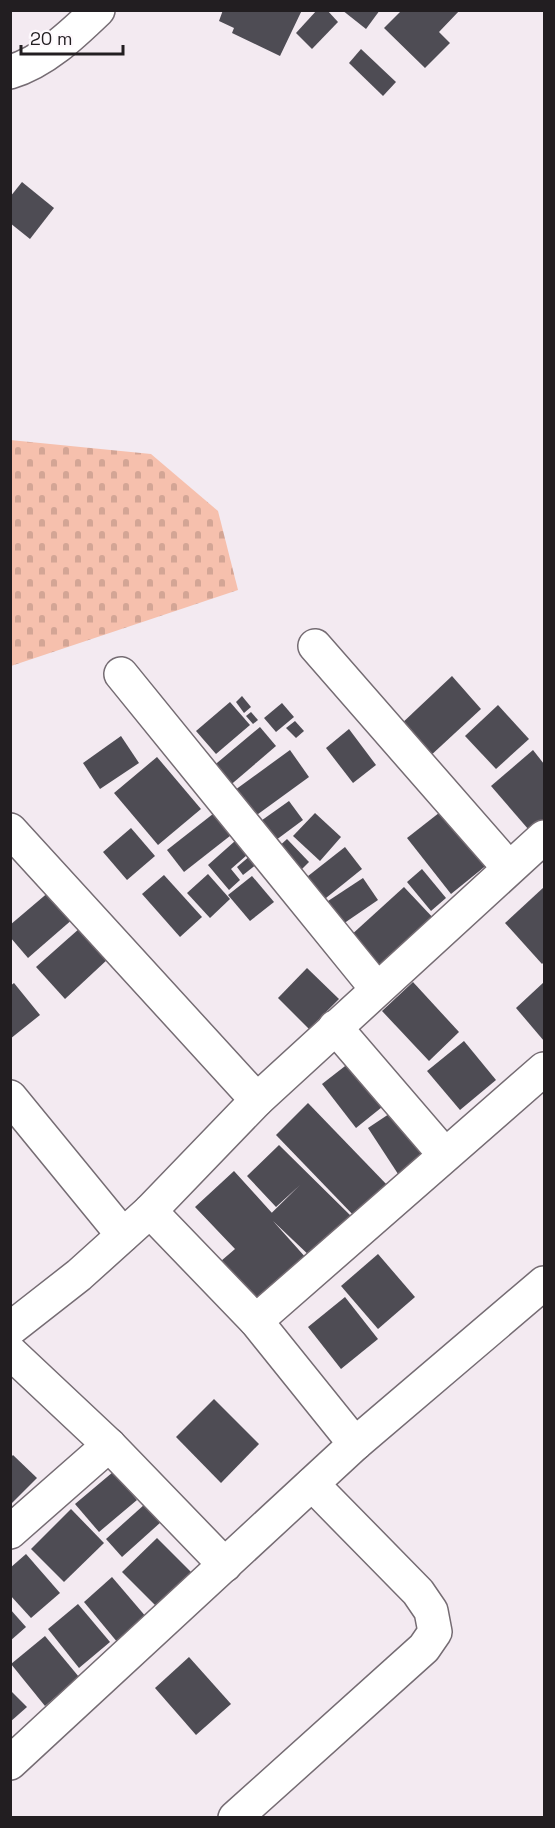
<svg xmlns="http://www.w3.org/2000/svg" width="555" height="1828" viewBox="0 0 555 1828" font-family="'Space Grotesk',sans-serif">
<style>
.cemetery{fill:url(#cemetery-stones)}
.building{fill:#4e4c54}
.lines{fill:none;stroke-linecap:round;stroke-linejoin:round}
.minor-casing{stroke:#756c73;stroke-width:36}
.minor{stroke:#fff;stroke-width:33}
</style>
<defs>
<pattern id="cemetery-stones" width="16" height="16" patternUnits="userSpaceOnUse" patternTransform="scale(1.5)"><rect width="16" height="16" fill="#f6c0ad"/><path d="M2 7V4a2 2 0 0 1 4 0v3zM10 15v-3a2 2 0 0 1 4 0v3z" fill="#d3a595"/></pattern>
</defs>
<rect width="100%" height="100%" fill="#f3eaf1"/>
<path class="cemetery" d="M 10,440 L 151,454 L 218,511 L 238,590 L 11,666 Z"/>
<g class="building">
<path d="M 223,10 L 302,10 L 280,56 L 232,33 L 234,28 L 219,21 Z"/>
<path d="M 317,10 L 327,10 L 338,22 L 312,49 L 296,33 Z"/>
<path d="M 342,10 L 380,10 L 366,29 Z"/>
<path d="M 402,10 L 460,10 L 439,32 L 450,43 L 425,68 L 384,28 Z"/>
<path d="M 361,49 L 396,82 L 383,96 L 349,63 Z"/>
<path d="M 22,182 L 54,208 L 30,239 L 10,223 L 10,197 Z"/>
<path d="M 452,676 L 481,709 L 428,758 L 399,726 Z"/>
<path d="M 242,696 L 251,707 L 244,713 L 236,702 Z"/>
<path d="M 230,702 L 250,725 L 216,754 L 196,731 Z"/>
<path d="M 282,703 L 294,717 L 276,732 L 264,718 Z"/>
<path d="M 498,705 L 529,739 L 496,769 L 465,736 Z"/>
<path d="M 251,712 L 258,720 L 253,724 L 246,716 Z"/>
<path d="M 295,721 L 304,731 L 296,738 L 286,728 Z"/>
<path d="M 260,727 L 276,746 L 227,788 L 211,768 Z"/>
<path d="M 349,729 L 376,765 L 353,783 L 326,748 Z"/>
<path d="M 121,736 L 139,763 L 100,789 L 83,763 Z"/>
<path d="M 290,750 L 309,777 L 254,817 L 235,790 Z"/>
<path d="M 533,750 L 544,764 L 544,829 L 535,837 L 491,786 Z"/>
<path d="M 157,757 L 201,809 L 158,845 L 114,793 Z"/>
<path d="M 289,801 L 303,820 L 272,843 L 258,823 Z"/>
<path d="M 444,809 L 488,864 L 451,894 L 407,838 Z"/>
<path d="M 218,810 L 235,832 L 184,872 L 167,850 Z"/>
<path d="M 315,813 L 341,837 L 320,861 L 293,836 Z"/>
<path d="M 131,828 L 155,856 L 127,880 L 103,852 Z"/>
<path d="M 287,839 L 309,862 L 297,874 L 275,850 Z"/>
<path d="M 235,841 L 247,855 L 231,869 L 240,880 L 229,890 L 208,865 Z"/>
<path d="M 345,847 L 362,869 L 321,902 L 303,880 Z"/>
<path d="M 251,855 L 257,864 L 243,875 L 237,867 Z"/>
<path d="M 422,869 L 446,898 L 431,911 L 407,882 Z"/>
<path d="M 208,874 L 230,899 L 210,918 L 187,893 Z"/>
<path d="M 164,875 L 202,917 L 180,937 L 142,894 Z"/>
<path d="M 252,876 L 274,902 L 250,921 L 228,895 Z"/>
<path d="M 363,878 L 378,900 L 340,926 L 325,903 Z"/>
<path d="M 404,887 L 436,921 L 381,972 L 349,937 Z"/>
<path d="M 544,887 L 544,962 L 542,964 L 505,923 Z"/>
<path d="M 50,891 L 74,918 L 28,958 L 10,937 L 10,925 Z"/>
<path d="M 80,928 L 108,959 L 65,999 L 36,967 Z"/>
<path d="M 307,968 L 339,999 L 309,1029 L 278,998 Z"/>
<path d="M 413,982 L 459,1032 L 429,1061 L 382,1011 Z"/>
<path d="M 544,982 L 544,1041 L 516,1008 Z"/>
<path d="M 14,983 L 40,1015 L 10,1039 L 10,986 Z"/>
<path d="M 464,1041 L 496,1080 L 460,1110 L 427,1071 Z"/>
<path d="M 358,1056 L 392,1099 L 356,1128 L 322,1084 Z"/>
<path d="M 308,1103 L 390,1188 L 357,1219 L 276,1135 Z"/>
<path d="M 398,1108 L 430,1156 L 400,1177 L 368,1128 Z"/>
<path d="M 279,1145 L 352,1217 L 313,1259 L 273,1221 L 307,1259 L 258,1303 L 221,1261 L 235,1249 L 195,1207 L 234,1171 L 272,1213 L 241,1243 L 300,1185 L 276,1207 L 247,1176 Z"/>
<path d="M 378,1254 L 415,1297 L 378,1329 L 341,1286 Z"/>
<path d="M 345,1297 L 378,1339 L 341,1369 L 308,1327 Z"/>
<path d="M 214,1399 L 259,1444 L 221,1483 L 176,1437 Z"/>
<path d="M 13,1455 L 37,1478 L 10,1505 L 10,1458 Z"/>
<path d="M 113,1472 L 137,1500 L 99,1532 L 75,1504 Z"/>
<path d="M 145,1504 L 161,1522 L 122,1557 L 106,1539 Z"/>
<path d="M 71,1509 L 104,1543 L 64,1582 L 31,1549 Z"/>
<path d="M 157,1538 L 191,1572 L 157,1607 L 122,1572 Z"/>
<path d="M 26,1554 L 60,1593 L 31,1618 L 10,1595 L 10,1568 Z"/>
<path d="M 112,1577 L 147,1618 L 118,1643 L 84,1602 Z"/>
<path d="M 78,1604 L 110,1642 L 79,1668 L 48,1629 Z"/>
<path d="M 10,1609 L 26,1627 L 10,1641 Z"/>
<path d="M 45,1636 L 79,1677 L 45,1706 L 11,1664 Z"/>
<path d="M 189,1657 L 231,1704 L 196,1735 L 155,1688 Z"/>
<path d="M 10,1690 L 27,1707 L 10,1722 Z"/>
</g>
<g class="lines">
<g class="minor-casing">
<g id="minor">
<path d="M 10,72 C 44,62 73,34 98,10"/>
<path d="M 315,646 L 509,868"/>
<path d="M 121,674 L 377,989"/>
<path d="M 10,830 L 257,1100"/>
<path d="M 335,1027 L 445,1155"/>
<path d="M 10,1097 L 123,1235"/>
<path d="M 150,1211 L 256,1321 L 355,1444"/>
<path d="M 256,1321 L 544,1069"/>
<path d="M 10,1329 L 79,1275 L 150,1211 L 257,1100 L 544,837"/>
<path d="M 10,1352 L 109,1445 L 225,1565"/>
<path d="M 10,1532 L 109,1445"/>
<path d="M 10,1763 L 355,1444 L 544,1283"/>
<path d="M 235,1818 L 424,1648 L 435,1632 L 431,1611 L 418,1592 L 312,1484"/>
</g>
</g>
<use href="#minor" class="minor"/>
</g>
<rect width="555" height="1828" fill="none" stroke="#221e21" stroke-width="24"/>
<path d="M21 45v9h102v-9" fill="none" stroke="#221e21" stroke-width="3"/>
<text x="30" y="45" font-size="18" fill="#221e21" stroke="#fef9fd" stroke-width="4.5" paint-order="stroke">20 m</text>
</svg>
